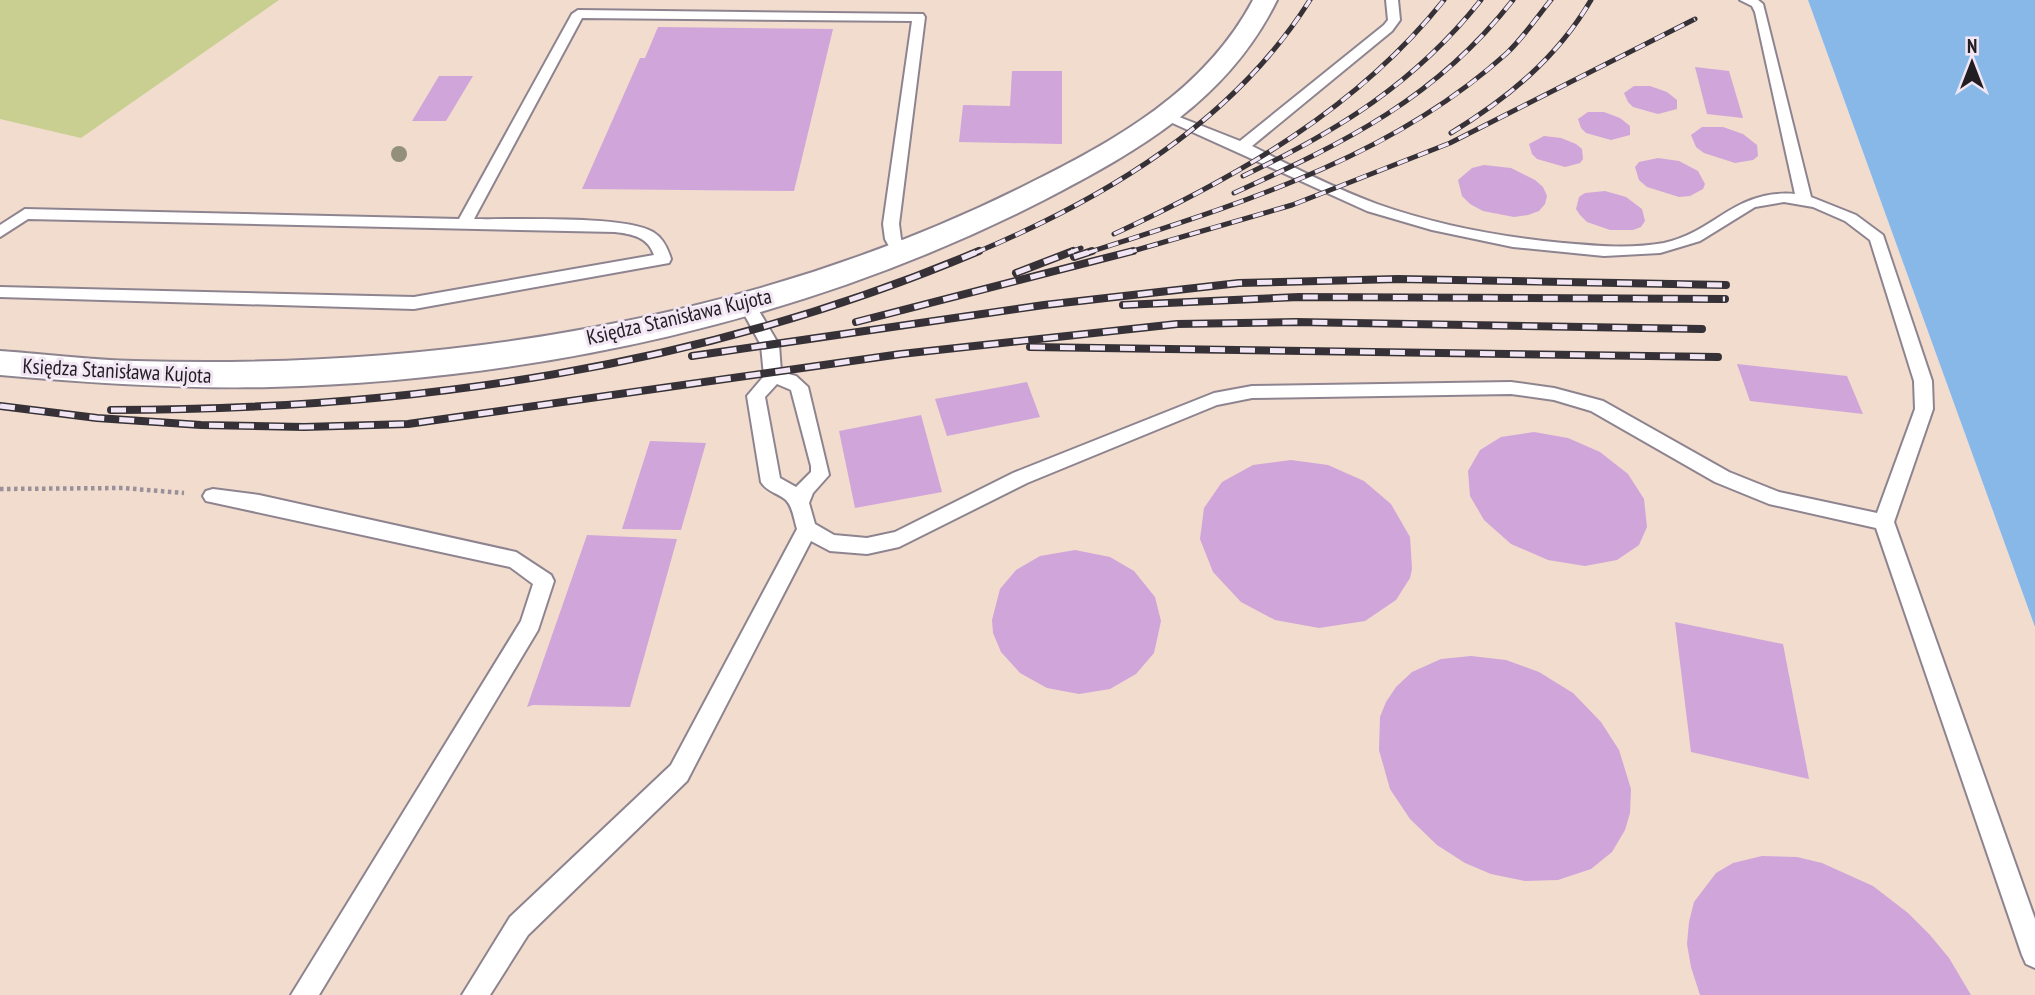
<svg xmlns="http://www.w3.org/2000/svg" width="2035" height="995" viewBox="0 0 2035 995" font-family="'PT Sans Narrow',sans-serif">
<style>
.industrial{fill:#f1dcce}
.green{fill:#c9cf90}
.water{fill:#88b8e8}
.building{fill:#d0a5d9}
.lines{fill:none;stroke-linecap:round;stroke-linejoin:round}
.service-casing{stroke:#8e8490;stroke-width:4}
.minor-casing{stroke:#8e8490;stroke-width:4}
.path{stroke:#99909a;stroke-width:4.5;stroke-dasharray:3.5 3.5;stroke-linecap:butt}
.service{fill:#fff;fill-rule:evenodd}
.minor{fill:#fff;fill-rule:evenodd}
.rail-far1-casing{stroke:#363137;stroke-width:5}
.rail-casing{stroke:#363137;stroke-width:8}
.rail-far1{stroke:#f2e6f4;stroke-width:3.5;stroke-dasharray:11;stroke-linecap:butt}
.rail{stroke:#f2e6f4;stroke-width:5;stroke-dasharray:15;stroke-linecap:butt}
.tree{fill:#928f7a}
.labels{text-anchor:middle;stroke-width:6;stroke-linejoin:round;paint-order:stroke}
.street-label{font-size:21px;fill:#211d22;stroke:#f2e6f4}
</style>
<rect width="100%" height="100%" fill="#f2e6f4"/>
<path class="industrial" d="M 0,0 L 1808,0 L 2035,627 L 2035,995 L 0,995 Z"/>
<path class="green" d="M 0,0 L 279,0 L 81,138 L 0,119 Z"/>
<path class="water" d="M 1808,0 L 2035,0 L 2035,627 Z"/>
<g class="building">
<path d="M 658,27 L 833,29 L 794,191 L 582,189 L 640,58 L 645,58 Z"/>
<path d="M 1695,67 L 1729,71 L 1743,118 L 1707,114 Z"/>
<path d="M 1012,71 L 1062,71 L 1062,144 L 959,142 L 963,105 L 1010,106 Z"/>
<path d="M 439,76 L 473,76 L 446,121 L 412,121 Z"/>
<path d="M 1634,86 L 1650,86 L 1667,92 L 1677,100 L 1677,109 L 1658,114 L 1633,107 L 1628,102 L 1624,93 Z"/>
<path d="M 1588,112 L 1604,112 L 1620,118 L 1630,126 L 1630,135 L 1611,140 L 1586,133 L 1581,128 L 1578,119 Z"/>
<path d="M 1702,127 L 1723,127 L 1743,134 L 1757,145 L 1758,156 L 1753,160 L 1735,163 L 1704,153 L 1696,147 L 1691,135 Z"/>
<path d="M 1544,136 L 1561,138 L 1576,144 L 1582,149 L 1583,159 L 1580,163 L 1565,167 L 1537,159 L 1532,154 L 1529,144 Z"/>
<path d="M 1658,158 L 1679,161 L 1698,171 L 1705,184 L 1703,189 L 1690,196 L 1679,197 L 1647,187 L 1639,180 L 1635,167 L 1639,162 Z"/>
<path d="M 1484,165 L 1511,168 L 1535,180 L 1543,187 L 1547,196 L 1545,204 L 1539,211 L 1528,215 L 1514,217 L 1483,211 L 1470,204 L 1462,196 L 1458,180 L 1472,168 Z"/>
<path d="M 1605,191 L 1626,197 L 1642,209 L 1645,221 L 1641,227 L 1633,230 L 1610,230 L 1587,222 L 1580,215 L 1576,209 L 1579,197 L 1585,193 Z"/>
<path d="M 1737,364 L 1847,376 L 1863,414 L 1750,401 Z"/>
<path d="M 1027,382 L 1040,417 L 947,436 L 935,399 Z"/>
<path d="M 921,415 L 942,492 L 855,508 L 839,431 Z"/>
<path d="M 1534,432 L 1568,438 L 1600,452 L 1628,474 L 1644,499 L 1647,527 L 1639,545 L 1617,560 L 1585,566 L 1548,560 L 1511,544 L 1484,520 L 1470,496 L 1468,471 L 1480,450 L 1501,437 Z"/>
<path d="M 650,441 L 706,443 L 681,530 L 622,529 Z"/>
<path d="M 1291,460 L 1328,465 L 1364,481 L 1391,504 L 1410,537 L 1412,569 L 1410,578 L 1396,600 L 1365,621 L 1319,628 L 1275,620 L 1241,602 L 1213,572 L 1200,539 L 1204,508 L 1222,482 L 1253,465 Z"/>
<path d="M 587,535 L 677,539 L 630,707 L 533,705 L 527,707 Z"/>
<path d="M 1075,550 L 1110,557 L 1134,571 L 1155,597 L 1161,621 L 1154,653 L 1136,674 L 1110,689 L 1079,694 L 1047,688 L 1020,673 L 1001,652 L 993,633 L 992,620 L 1000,589 L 1016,570 L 1040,556 Z"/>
<path d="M 1675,622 L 1783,644 L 1809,779 L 1691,752 Z"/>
<path d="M 1471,656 L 1506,660 L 1539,672 L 1573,693 L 1601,722 L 1619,750 L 1631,789 L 1630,813 L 1625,830 L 1612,852 L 1591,869 L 1558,880 L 1525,881 L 1491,874 L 1465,863 L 1437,845 L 1410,819 L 1390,789 L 1379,750 L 1380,717 L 1386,702 L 1396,687 L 1412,672 L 1441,659 Z"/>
<path d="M 1762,856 L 1797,857 L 1822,863 L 1873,886 L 1908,913 L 1930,935 L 1949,958 L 1971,995 L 1700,995 L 1691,967 L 1687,944 L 1689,922 L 1694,902 L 1716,873 L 1733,863 Z"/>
</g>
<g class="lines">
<g class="service-casing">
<g id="service">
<path d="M 1386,0 L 1398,0 L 1400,20 L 1392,31 L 1252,146 C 1293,167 1334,188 1377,204 C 1436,225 1501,237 1563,243 C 1597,246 1630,249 1664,243 C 1715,232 1735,189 1795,194 L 1755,12 L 1752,6 L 1740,0 L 1758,0 L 1763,4 L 1811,197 L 1856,215 L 1883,235 L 1932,381 L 1933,409 L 1894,522 L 2035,919 L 2035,968 L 2026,964 L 2022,955 L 1876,528 L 1769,504 L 1715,482 L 1591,411 L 1554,400 L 1511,394 L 1252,398 L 1217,405 L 1027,483 L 899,547 L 867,554 L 830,551 L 811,541 L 687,781 L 528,935 L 490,995 L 462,995 L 510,917 L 671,765 L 797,529 C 794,520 793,507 786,500 C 778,493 767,492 761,482 L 747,396 L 764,376 L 761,345 L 738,303 L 740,299 L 752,299 L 779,345 L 781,372 L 796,376 L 808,387 L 829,475 L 813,493 L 809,503 L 815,524 L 834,535 L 867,538 L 895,532 L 1013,473 L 1214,393 L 1252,386 L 1511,382 L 1554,388 L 1603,401 L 1729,472 L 1779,492 L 1877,513 L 1915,409 L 1914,381 L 1870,240 L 1845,221 L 1813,207 L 1784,202 L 1755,207 L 1700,241 L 1660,253 L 1604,256 L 1513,247 L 1432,230 L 1367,211 L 1157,116 L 1164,112 L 1169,113 L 1240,141 L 1384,25 L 1388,20 ZM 777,384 L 791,390 L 811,466 L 811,472 L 796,487 L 780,478 L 765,397 Z"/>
<path d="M 578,10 L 923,14 L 925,17 L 899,224 L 901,239 L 909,253 L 907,257 L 895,257 L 885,239 L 883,224 L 912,21 L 582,18 L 474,219 C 512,220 625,215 653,232 C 663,238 668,249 671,259 L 669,263 L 414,309 L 0,297 L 0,287 L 414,297 L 654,255 C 648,237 632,234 615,232 L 28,219 L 0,237 L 0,225 L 25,209 L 459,219 L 572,14 Z"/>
<path d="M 213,489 L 259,495 L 516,552 L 551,575 L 554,581 L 538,630 L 319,995 L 291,995 L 521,621 L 533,584 L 510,567 L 206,501 L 203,496 L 206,491 Z"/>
</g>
</g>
<g class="minor-casing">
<path id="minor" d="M 1253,0 L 1277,0 C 1228,100 1140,150 1044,200 C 808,321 536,380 271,387 C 180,389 90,383 0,375 L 0,351 C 45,354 90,360 135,361 C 440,370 752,322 1026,185 C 1115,141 1205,91 1253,0 Z"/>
</g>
<path class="path" d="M 0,489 L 123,488 L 184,493"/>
<use href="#service" class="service"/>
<use href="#minor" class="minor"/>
<g class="rail-far1-casing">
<g id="rail-far1">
<path d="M 1451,133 C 1508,98 1557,58 1591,0"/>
<path d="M 1243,176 C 1338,131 1415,83 1481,0"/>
<path d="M 1234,193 C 1346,142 1435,99 1513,0"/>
<path d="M 1114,234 C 1239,176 1357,109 1444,0"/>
<path d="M 975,253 C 1106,198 1233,122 1310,0"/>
<path d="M 1068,253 L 1081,248"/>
<path d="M 1087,253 C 1235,205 1389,160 1507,53 C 1523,38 1537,17 1551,0"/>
<path d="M 1126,253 L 1292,205 L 1450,143 L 1695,19"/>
</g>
</g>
<g class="rail-casing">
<g id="rail">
<path d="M 1074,257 L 1092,251"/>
<path d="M 1016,273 L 1073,251"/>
<path d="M 1123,305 L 1299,297 L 1725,299"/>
<path d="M 856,322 L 1133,251"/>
<path d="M 1030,347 L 1718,357"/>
<path d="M 692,356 L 1044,305 L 1239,283 L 1398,279 L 1726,285"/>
<path d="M 0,406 L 97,418 L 201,425 L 304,427 L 408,424 L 901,354 L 1177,324 L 1296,322 L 1702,329"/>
<path d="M 111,410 C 410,410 702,368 979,251"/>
</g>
</g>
<use href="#rail-far1" class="rail-far1"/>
<use href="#rail" class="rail"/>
</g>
<circle class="tree" cx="399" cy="154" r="8"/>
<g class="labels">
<g class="street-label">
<text transform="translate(679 317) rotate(-13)" y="7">Księdza Stanisława Kujota</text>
<text transform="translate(117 371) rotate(3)" y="7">Księdza Stanisława Kujota</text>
</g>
</g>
<g transform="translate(1972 63)" stroke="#f2e6f4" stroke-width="5" paint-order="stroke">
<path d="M0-5L12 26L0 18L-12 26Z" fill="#211d22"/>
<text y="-10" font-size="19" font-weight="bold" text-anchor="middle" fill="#211d22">N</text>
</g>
</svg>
